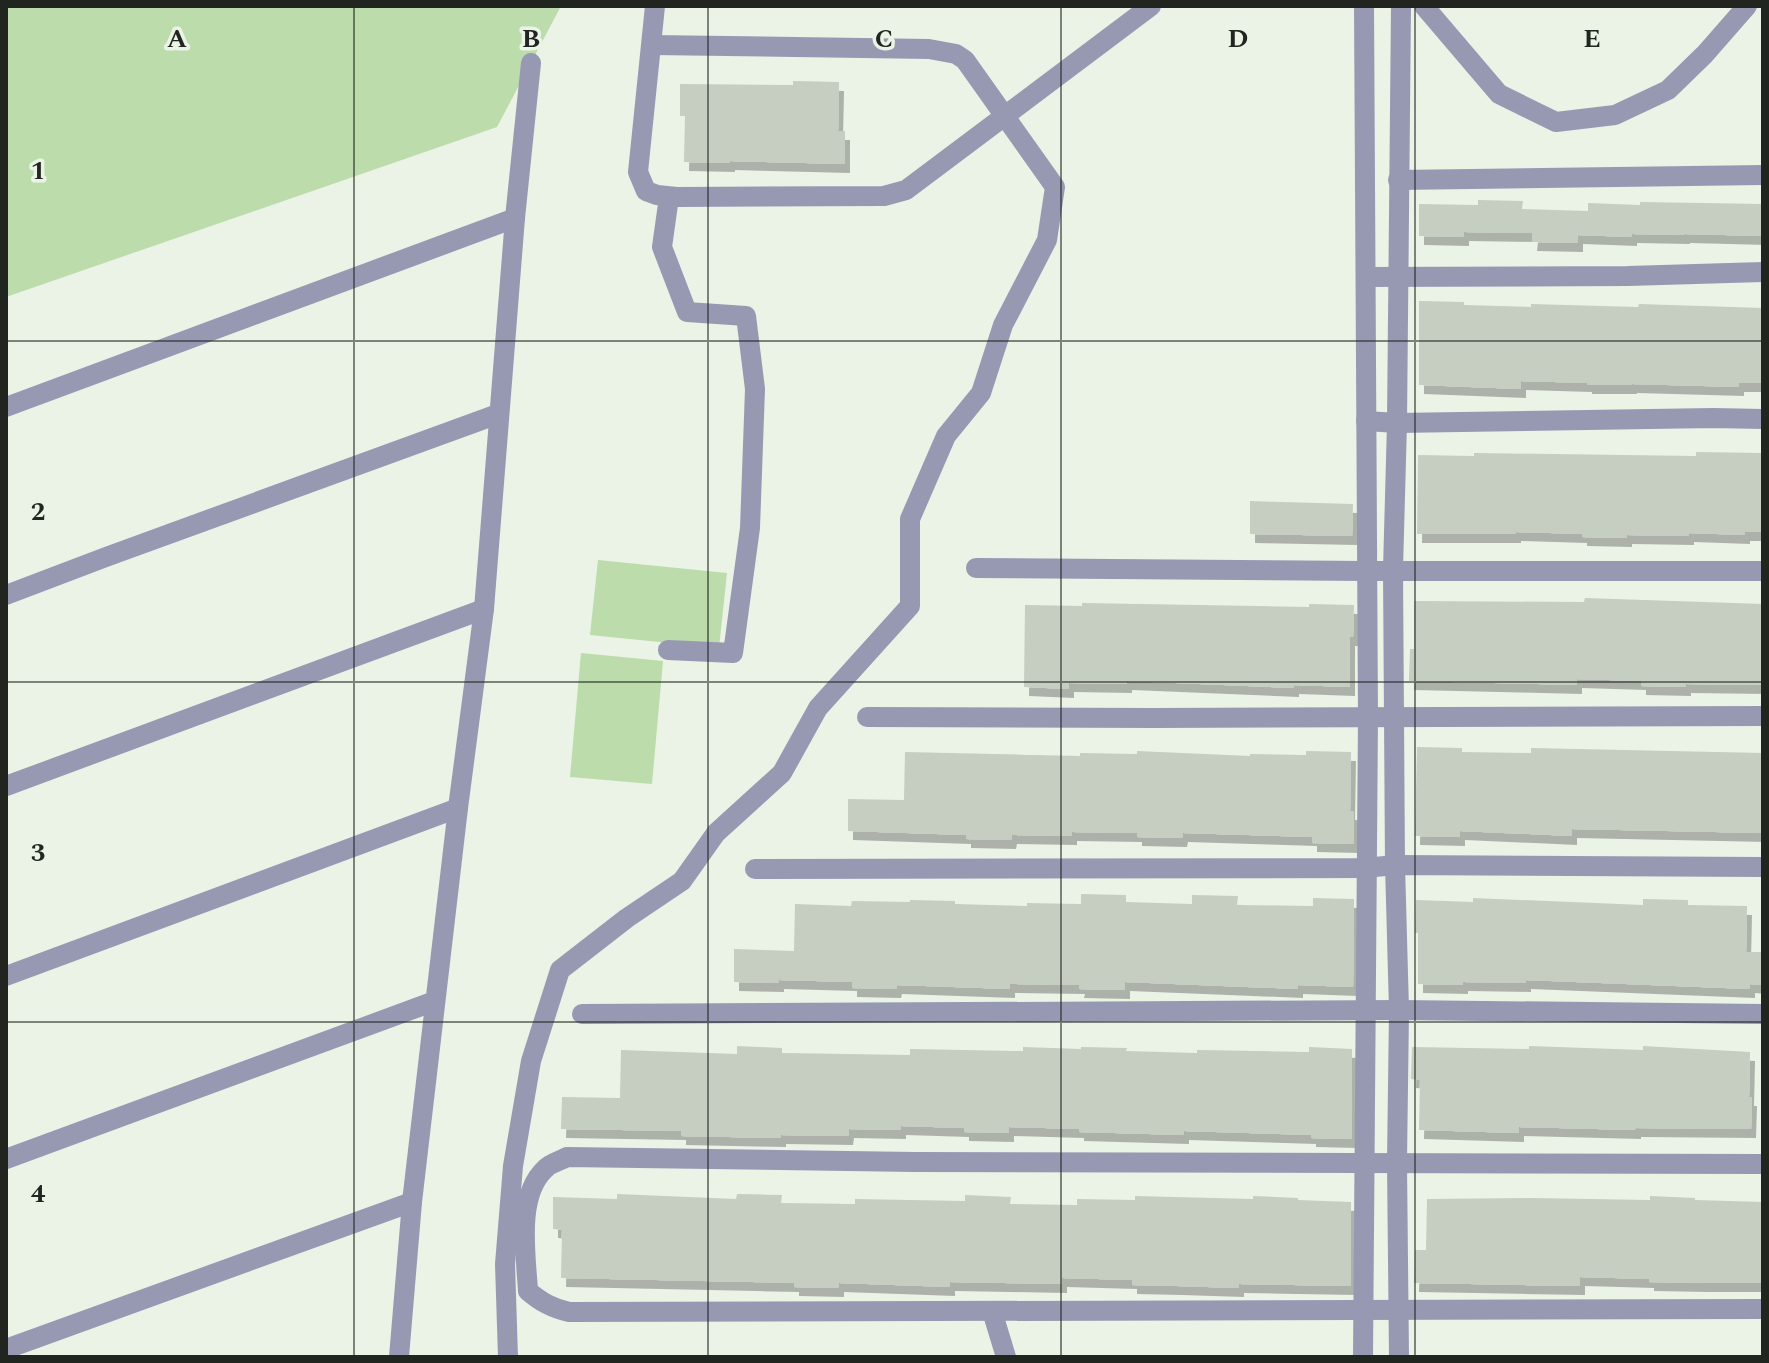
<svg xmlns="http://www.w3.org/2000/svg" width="1769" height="1363" viewBox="0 0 1769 1363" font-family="Spectral,serif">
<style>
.green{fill:#bcdcab}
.building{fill:#c5cec1;filter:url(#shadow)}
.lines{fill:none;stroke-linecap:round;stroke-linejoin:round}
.minor{stroke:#9799b3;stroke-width:20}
.grid{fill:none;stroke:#212520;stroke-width:2;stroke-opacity:0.55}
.grid-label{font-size:26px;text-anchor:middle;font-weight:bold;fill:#212520;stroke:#eaf3e6;stroke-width:7;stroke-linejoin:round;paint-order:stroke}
</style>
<defs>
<filter id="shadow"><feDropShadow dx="5" dy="9" stdDeviation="0" flood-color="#0004"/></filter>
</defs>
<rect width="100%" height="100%" fill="#eaf3e6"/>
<g class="green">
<path d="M 6,6 L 561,6 L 497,127 L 6,297 Z"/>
<path d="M 598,560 L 727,573 L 719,648 L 590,635 Z"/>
<path d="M 581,653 L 663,661 L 652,784 L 570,777 Z"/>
</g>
<g class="building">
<path d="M 793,81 L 839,82 L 838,131 L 845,131 L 845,164 L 730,161 L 730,163 L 684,162 L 685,116 L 680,116 L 680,84 L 793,85 Z"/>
<path d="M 1478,200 L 1523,201 L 1522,209 L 1588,211 L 1588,203 L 1640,205 L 1640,202 L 1763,204 L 1763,236 L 1685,234 L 1685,235 L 1632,234 L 1632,237 L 1578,235 L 1578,243 L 1532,242 L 1533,233 L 1464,232 L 1464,237 L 1419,236 L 1419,204 L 1478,205 Z"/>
<path d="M 1419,301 L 1464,302 L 1464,305 L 1531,307 L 1531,304 L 1638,307 L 1639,304 L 1763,308 L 1763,383 L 1739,383 L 1739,387 L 1632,384 L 1632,385 L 1587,385 L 1587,383 L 1521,381 L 1521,389 L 1419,385 Z"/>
<path d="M 1696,452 L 1763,453 L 1763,532 L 1745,532 L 1745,535 L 1689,533 L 1689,536 L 1627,535 L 1627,538 L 1582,537 L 1582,534 L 1516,532 L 1516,534 L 1417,534 L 1418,455 L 1474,456 L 1474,453 L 1696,456 Z"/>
<path d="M 1250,501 L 1353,504 L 1352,536 L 1250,534 Z"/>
<path d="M 1585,598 L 1763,604 L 1763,685 L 1686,684 L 1686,687 L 1641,686 L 1641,681 L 1577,679 L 1577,685 L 1409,681 L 1410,649 L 1414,649 L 1414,601 L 1584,602 Z"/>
<path d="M 1082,603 L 1309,607 L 1309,604 L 1354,605 L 1353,637 L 1350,637 L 1350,687 L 1294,685 L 1294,688 L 1127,681 L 1127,684 L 1069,683 L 1069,689 L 1024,687 L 1025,605 L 1082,606 Z"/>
<path d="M 1417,747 L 1462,748 L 1462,752 L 1531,753 L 1531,748 L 1763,753 L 1763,833 L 1572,829 L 1572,836 L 1460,831 L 1460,837 L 1415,836 Z"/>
<path d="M 1137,751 L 1250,756 L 1250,754 L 1306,755 L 1306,751 L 1351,752 L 1350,811 L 1354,811 L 1354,844 L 1312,843 L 1312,837 L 1183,833 L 1182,838 L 1137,837 L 1137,833 L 1072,832 L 1072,836 L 1012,835 L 1011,840 L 966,839 L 966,835 L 848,831 L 848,799 L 904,800 L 905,752 L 1080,756 L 1080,753 L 1137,754 Z"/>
<path d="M 1081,894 L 1126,895 L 1126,902 L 1192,904 L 1192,895 L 1238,896 L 1237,905 L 1313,906 L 1313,898 L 1354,899 L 1353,987 L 1298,985 L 1298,989 L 1125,982 L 1125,990 L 1079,989 L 1080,985 L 1010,984 L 1010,989 L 897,985 L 896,989 L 852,988 L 852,982 L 779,980 L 779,983 L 734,982 L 734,949 L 794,951 L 795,904 L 851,906 L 852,901 L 910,902 L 910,900 L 955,901 L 955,904 L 1027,906 L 1027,903 L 1081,904 Z"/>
<path d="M 1473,898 L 1643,905 L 1643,899 L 1688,900 L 1688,905 L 1747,906 L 1746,952 L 1763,952 L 1763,985 L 1750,984 L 1750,989 L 1526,980 L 1526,983 L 1463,982 L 1463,985 L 1418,984 L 1418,933 L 1415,933 L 1416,900 L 1473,902 Z"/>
<path d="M 737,1046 L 782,1048 L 782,1053 L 910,1055 L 910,1049 L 1023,1051 L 1023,1047 L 1081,1049 L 1081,1047 L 1127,1048 L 1126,1051 L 1197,1053 L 1197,1050 L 1309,1052 L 1309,1047 L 1352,1049 L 1352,1139 L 1311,1138 L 1311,1135 L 1184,1131 L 1184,1135 L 1079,1132 L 1079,1129 L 1009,1127 L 1009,1133 L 964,1132 L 964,1128 L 901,1126 L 901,1130 L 849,1129 L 848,1136 L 781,1135 L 781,1138 L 681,1136 L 681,1131 L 561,1129 L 562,1097 L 620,1098 L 621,1050 L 737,1054 Z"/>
<path d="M 1529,1046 L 1643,1050 L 1643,1046 L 1750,1052 L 1749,1097 L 1752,1097 L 1751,1129 L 1636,1128 L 1636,1130 L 1519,1127 L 1519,1133 L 1419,1130 L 1420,1080 L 1411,1079 L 1412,1047 L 1529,1049 Z"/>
<path d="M 617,1194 L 736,1199 L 737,1194 L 782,1195 L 781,1203 L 855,1204 L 855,1199 L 965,1201 L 965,1195 L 1011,1197 L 1010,1204 L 1077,1205 L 1077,1199 L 1135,1200 L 1135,1196 L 1253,1199 L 1253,1196 L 1298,1198 L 1298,1200 L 1351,1202 L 1351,1286 L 1239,1284 L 1239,1288 L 1177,1286 L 1132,1285 L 1132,1280 L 1062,1278 L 1062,1284 L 950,1282 L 950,1287 L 839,1283 L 839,1288 L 794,1287 L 794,1283 L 561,1278 L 562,1230 L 553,1229 L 553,1197 L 617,1199 Z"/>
<path d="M 1650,1196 L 1695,1198 L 1695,1200 L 1763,1202 L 1763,1283 L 1703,1283 L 1649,1282 L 1649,1279 L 1580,1277 L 1580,1286 L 1414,1283 L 1415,1250 L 1426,1250 L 1427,1199 L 1532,1198 L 1650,1200 Z"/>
</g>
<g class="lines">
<g class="minor">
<path d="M 655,6 L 638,172 L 646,191 L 657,195 L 677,197 L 884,196 L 906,190 L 1151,6"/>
<path d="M 1424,6 L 1499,94 L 1556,122 L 1615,115 L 1668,90 L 1705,54 L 1747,6"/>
<path d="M 1398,180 L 1763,175"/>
<path d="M 1366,277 L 1628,276 L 1763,272"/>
<path d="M 6,407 L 515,218"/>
<path d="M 1366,421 L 1397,423 L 1713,418 L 1763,419"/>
<path d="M 976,568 L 1366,571 L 1763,571"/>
<path d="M 6,595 L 106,557 L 498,414"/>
<path d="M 668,650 L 733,653 L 750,528 L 755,389 L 746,316 L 687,312 L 662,247 L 669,197"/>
<path d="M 867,717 L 1154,718 L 1763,716"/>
<path d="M 6,786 L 484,609"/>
<path d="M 755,869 L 1365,868 L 1395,865 L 1763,867"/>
<path d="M 6,976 L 458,808"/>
<path d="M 582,1014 L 1399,1010 L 1763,1014"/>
<path d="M 6,1159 L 435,1001"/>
<path d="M 1763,1164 L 915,1162 L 567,1157 C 560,1161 550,1163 545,1169 C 516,1196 526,1255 528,1291 C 541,1302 552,1308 569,1312 L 1763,1309"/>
<path d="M 992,1311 L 1006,1357"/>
<path d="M 6,1349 L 412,1202"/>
<path d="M 399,1357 L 412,1202 L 458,808 L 484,609 L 515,218 L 531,63"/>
<path d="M 508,1357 L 505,1264 L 513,1166 L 531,1061 L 560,970 L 627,918 L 682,881 L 716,833 L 782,773 L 818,708 L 910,606 L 910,519 L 946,436 L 981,393 L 1003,325 L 1047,240 L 1055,187 L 965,60 L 956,54 L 929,49 L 652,45"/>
<path d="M 1363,1357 L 1368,717 L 1364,6"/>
<path d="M 1399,1357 L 1397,1163 L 1399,1010 L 1395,865 L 1393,570 L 1397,423 L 1401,6"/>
</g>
</g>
<path class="grid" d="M 354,6 L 354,1357M 708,6 L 708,1357M 1061,6 L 1061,1357M 1415,6 L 1415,1357M 6,341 L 1763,341M 6,682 L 1763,682M 6,1022 L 1763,1022"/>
<g class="grid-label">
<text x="177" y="47">A</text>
<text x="531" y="47">B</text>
<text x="884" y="47">C</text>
<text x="1238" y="47">D</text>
<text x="1592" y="47">E</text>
<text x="38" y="179">1</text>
<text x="38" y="520">2</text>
<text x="38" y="861">3</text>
<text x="38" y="1202">4</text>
</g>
<rect width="1769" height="1363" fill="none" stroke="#212520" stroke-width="16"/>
</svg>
